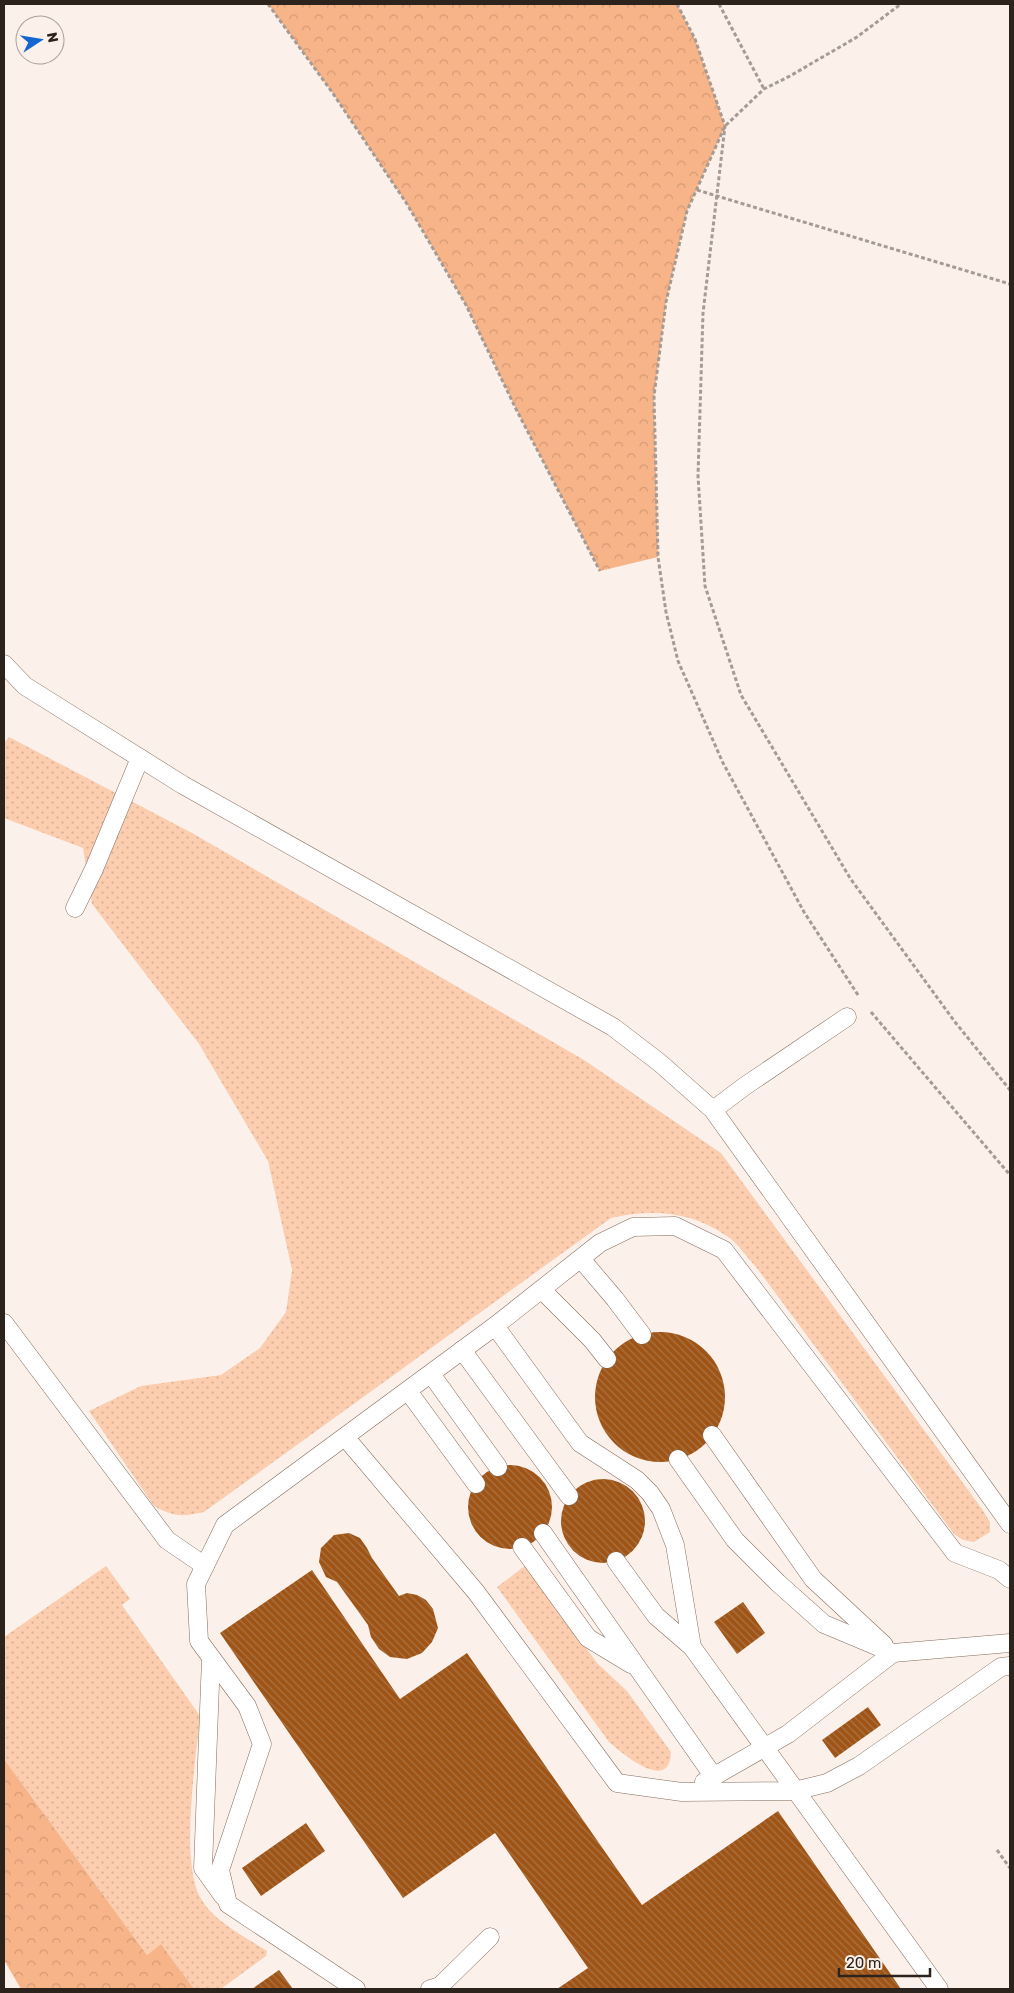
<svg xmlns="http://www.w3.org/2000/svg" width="1014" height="1993" viewBox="0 0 1014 1993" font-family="Rubik,sans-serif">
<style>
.grass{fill:url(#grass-dots)}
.forest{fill:url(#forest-crowns)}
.building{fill:url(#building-back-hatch)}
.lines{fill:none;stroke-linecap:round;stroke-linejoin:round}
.service-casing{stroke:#836c5d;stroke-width:19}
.path{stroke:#a69b94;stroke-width:3;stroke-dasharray:4 2.5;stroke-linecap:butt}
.service{stroke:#fff;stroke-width:18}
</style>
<defs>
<pattern id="grass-dots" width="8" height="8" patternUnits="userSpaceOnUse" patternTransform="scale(1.25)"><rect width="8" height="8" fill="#fccdae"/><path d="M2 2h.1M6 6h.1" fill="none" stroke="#d8b095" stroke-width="1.8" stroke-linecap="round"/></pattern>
<pattern id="forest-crowns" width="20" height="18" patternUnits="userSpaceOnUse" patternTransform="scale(1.25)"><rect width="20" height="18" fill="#f7b488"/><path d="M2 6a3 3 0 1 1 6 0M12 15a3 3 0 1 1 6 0" fill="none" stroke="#d49a75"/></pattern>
<pattern id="building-back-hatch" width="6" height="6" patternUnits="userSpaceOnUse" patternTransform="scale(1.25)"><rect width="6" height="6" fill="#9f5415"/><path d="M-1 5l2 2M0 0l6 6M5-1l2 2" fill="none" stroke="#a97447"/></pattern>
</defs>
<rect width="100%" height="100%" fill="#fcf1ea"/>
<g class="grass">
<path d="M 9,737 L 192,833 L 584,1060 L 721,1153 L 982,1509 L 990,1522 L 990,1532 L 974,1542 L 963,1540 L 954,1534 L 756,1267 C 747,1258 738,1243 727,1236 C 690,1211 653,1209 611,1218 L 204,1512 C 182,1517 174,1517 154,1506 L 89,1411 L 141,1386 L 221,1375 L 260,1348 L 286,1312 L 292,1270 L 268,1161 L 199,1044 L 92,904 L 83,848 L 4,818 L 4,743 Z"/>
<path d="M 526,1565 L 597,1663 L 627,1691 L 671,1752 C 670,1794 623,1754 609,1742 L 497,1587 Z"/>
<path d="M 106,1566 L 130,1599 L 122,1605 L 200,1716 C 196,1759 180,1860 200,1897 C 213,1921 244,1936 267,1951 L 266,1956 L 221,1989 L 194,1989 L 161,1944 L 147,1955 L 4,1759 L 4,1637 Z"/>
</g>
<g class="forest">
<path d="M 268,4 L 677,4 L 695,39 L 725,126 L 687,211 L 666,302 L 654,397 L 658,557 L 600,571 L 516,409 L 466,305 L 407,204 L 332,92 Z"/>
<path d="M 4,1759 L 147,1955 L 161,1944 L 194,1989 L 21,1989 L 4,1960 Z"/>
</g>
<g class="building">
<circle cx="660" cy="1397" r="65"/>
<circle cx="510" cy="1507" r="42"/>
<circle cx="603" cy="1521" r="42"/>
<path d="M 349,1533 L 360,1538 L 367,1548 L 372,1558 L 399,1596 L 407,1593 L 417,1595 L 426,1600 L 433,1609 L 438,1628 L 432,1642 L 422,1653 L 407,1659 L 390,1657 L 379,1649 L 371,1637 L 368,1625 L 337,1582 L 326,1577 L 319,1562 L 321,1548 L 334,1535 Z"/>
<path d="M 312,1570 L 400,1699 L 467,1653 L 642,1905 L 778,1811 L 901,1989 L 557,1989 L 588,1968 L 495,1833 L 403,1898 L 220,1633 Z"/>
<path d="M 743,1602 L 765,1633 L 737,1654 L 714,1622 Z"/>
<path d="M 868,1707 L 881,1725 L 835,1758 L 822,1740 Z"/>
<path d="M 306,1823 L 325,1851 L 261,1896 L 242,1868 Z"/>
<path d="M 279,1970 L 293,1989 L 252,1989 Z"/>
</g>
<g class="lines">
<g class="service-casing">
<g id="service">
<path d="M 4,664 L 25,686 L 183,785 L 613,1027 L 660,1063 L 713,1110 L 1010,1524"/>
<path d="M 75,908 L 94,869 L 140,758"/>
<path d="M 713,1110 L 745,1086 L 847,1017"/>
<path d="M 581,1259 L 615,1299 L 642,1335"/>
<path d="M 542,1290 L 592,1340 L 607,1359"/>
<path d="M 4,1323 L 167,1540 L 205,1566"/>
<path d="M 495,1326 L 580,1443 L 637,1480 L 650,1493 L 661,1509 L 675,1545 L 692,1647 L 939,1989"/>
<path d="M 462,1350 L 569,1496"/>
<path d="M 431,1374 L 498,1467"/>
<path d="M 408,1391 L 476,1484"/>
<path d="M 712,1435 L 813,1579 L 884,1645"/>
<path d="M 345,1437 L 476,1592 L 617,1783 L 682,1792 L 794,1791 L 827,1783 L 859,1766 L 1001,1667 L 1010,1666"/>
<path d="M 678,1459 L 735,1540 L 778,1583 L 824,1624 L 893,1653 L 1010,1643"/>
<path d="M 543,1533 L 714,1777"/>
<path d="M 522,1547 L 588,1638 L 631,1664"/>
<path d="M 616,1561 L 656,1616 L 692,1647"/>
<path d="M 211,1658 L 203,1868 L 223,1896"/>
<path d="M 704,1782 L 788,1734 L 893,1653"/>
<path d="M 356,1989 L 228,1904 L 220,1870 L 262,1744 L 247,1706 L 199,1641 L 196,1584 L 225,1525 L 495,1326 L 600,1243 L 633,1227 L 675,1226 L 724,1250 L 955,1553 L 999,1570 L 1010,1579"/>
<path d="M 430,1989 L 440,1986 L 490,1937"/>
</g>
</g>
<g class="path">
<path d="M 268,4 L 332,92 L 407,204 L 466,305 L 516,409 L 600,571"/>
<path d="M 677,4 L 695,39 L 725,126 L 703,313 L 698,476 L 705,586 L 741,695 L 850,878 L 955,1022 L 1010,1090"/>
<path d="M 719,4 L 764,89"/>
<path d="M 697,190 L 1010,284"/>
<path d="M 858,995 L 804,912 L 723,763 L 678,661 L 666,612 L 658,557 L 654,396 L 666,302 L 687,211 L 725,126 L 764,89 L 790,76 L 857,37 L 901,4"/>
<path d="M 871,1012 L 1010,1175"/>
<path d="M 997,1850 L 1010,1868"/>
</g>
<use href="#service" class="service"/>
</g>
<rect width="1014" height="1993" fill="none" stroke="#2d231d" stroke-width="10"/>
<g transform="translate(40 40) rotate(78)"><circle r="24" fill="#fcf1ea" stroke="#a99f98"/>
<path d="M0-4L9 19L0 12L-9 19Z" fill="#1566d0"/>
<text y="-8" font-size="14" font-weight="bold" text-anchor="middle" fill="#2d231d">N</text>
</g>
<path d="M839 1968v8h91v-8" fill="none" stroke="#2d231d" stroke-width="2.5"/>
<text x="846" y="1968" font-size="15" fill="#2d231d" stroke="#fcf1ea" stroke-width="4" paint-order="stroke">20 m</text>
</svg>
